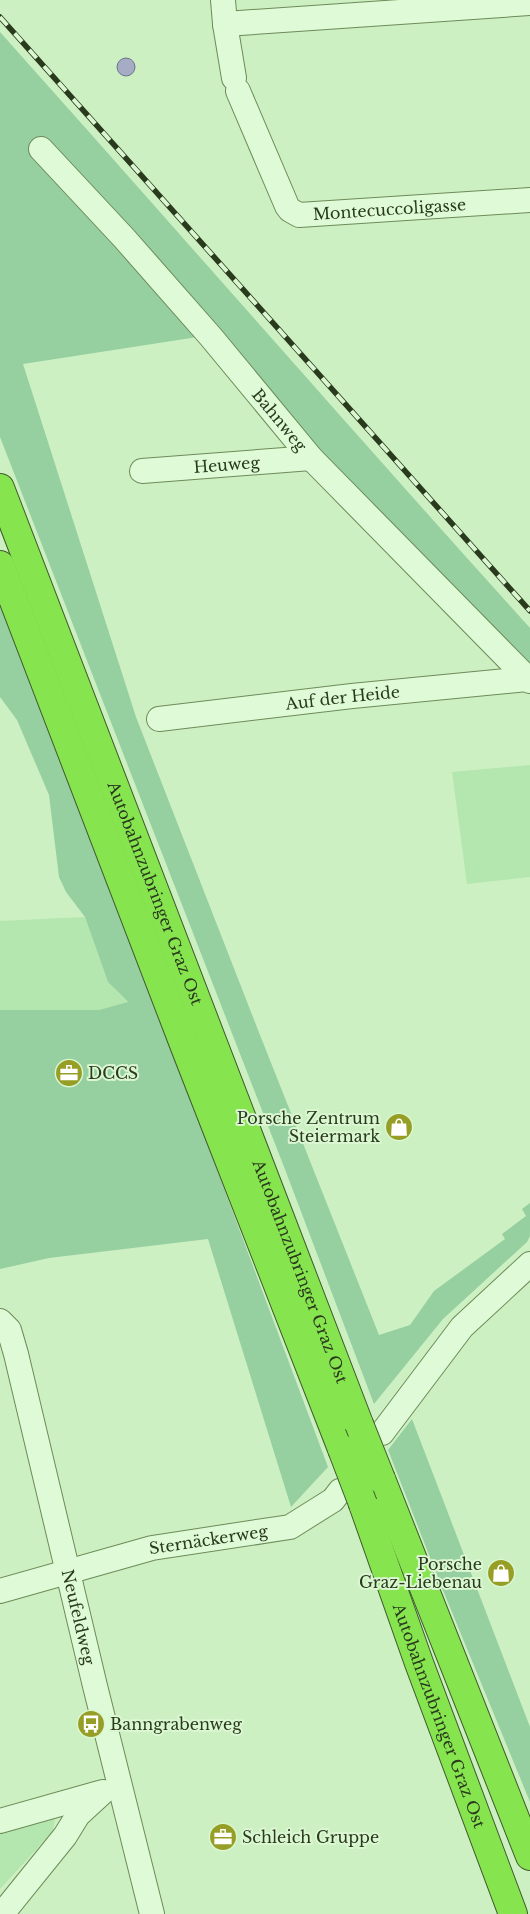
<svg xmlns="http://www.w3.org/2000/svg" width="530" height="1914" viewBox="0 0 530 1914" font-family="'Libre Baskerville',serif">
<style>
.farmland{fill:#b4e6af}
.green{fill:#96cfa0}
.water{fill:#a5acc3;stroke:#6b7292}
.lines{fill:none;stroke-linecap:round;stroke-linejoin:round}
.minor-casing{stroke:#6d8b58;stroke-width:26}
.highway-casing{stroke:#41592d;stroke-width:30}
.minor{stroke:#defad6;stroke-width:24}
.highway{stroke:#86e44f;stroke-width:28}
.rail-casing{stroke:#2a3a1d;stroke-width:5.5}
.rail{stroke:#daf7d2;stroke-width:4;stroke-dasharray:11;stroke-linecap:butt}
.highway-bridge-casing{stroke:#41592d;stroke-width:30;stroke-linecap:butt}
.highway-bridge{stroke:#86e44f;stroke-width:28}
.labels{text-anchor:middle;stroke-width:4;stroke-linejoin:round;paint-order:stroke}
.street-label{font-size:16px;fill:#2a3a1d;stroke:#daf7d2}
.poi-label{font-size:16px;fill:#2a3a1d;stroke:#daf7d2;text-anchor:start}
</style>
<rect width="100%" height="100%" fill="#cdf0c2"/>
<g class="farmland">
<path d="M 530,765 L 530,877 L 467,884 L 452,772 Z"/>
<path d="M 85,917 L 108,982 L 128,1003 L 99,1010 L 0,1010 L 0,921 Z"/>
<path d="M 55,1818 L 53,1831 L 0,1889 L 0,1831 Z"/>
</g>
<g class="green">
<path d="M 0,32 C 177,230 352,431 530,628 L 530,668 L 345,483 L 261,378 L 127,231 L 204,336 L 23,364 L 136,717 L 258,1030 L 379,1335 L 410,1325 L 434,1291 L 505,1239 L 502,1234 L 526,1216 L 522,1209 L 530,1203 L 530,1236 L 527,1242 L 443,1319 L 374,1404 L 286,1172 L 0,437 Z"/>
<path d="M 0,605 L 94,840 L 328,1467 L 291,1507 L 208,1239 L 49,1258 L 0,1269 L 0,1010 L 99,1010 L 128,1002 L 108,982 L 85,917 L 66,892 L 59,877 L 49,795 L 17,720 L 0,697 Z"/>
<path d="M 412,1419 L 530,1727 L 530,1802 L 442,1588 L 388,1450 Z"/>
</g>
<circle class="water" cx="126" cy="67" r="9"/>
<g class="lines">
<g class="minor-casing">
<g id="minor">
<path d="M 223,0 L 225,24 L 234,78"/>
<path d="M 225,24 L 530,3"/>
<path id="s1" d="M 238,91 L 287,206 L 290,210 L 299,215 L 530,200"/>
<path id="s2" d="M 41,149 L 124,238 L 211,337 L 311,458 L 530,681"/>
<path id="s3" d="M 142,471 L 311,458"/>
<path id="s4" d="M 159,719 L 352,696 L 527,679"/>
<path id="s5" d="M 0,1321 L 9,1330 L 16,1354 L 95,1686 L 152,1914"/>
<path d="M 382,1433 L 462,1327 L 530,1264"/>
<path id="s6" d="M 0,1591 L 152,1548 L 290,1527 L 333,1500 L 340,1491"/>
<path d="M 0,1821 L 99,1793"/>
<path d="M 2,1914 L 65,1836 L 78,1815 L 103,1792"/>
</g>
</g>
<g class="highway-casing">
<g id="highway">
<path id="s7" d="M 0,488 L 359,1424"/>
<path d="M 0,565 L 185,1047 L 342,1449"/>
<path d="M 381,1479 L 530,1856"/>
<path id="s8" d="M 363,1504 L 419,1663 L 513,1914"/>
</g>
</g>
<use href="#minor" class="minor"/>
<use href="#highway" class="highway"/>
<g class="rail-casing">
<path id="rail" d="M 0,17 L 530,611"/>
</g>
<use href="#rail" class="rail"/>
<g class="highway-bridge-casing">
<g id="highway-bridge">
<path d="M 359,1424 L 381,1479"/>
<path d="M 342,1449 L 363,1504"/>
</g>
</g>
<use href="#highway-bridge" class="highway-bridge"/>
</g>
<defs>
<g id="office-disc" transform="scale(1.4375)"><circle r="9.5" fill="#969e25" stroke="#daf7d2"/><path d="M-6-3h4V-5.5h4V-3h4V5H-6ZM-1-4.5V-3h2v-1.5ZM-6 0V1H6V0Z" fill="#fff"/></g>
<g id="shop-disc" transform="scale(1.4375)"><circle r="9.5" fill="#969e25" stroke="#daf7d2"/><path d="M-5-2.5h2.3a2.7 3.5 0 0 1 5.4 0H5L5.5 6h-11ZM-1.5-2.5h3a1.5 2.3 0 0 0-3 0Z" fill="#fff"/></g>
<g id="bus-disc" transform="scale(1.4375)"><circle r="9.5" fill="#969e25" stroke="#daf7d2"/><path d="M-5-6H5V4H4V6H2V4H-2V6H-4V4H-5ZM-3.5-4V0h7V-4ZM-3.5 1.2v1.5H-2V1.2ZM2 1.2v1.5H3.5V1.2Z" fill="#fff"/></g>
</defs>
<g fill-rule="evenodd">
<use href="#office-disc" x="69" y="1073"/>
<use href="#shop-disc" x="399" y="1127"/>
<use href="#shop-disc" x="501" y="1573"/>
<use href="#bus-disc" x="91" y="1724"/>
<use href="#office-disc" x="223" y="1837"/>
</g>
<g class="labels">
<g class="street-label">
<text dy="6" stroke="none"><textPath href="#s1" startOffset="231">Montecuccoligasse</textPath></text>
<text dy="6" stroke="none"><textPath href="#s2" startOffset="361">Bahnweg</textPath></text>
<text dy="6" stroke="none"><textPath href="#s3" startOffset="85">Heuweg</textPath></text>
<text dy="6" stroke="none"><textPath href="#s4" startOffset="185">Auf der Heide</textPath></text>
<text dy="6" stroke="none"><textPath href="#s7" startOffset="434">Autobahnzubringer Graz Ost</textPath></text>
<text dy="6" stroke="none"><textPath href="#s7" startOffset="839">Autobahnzubringer Graz Ost</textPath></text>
<text dy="6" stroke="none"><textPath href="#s6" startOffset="215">Sternäckerweg</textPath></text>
<text dy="6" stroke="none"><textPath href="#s5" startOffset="308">Neufeldweg</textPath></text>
<text dy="6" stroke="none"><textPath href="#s8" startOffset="225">Autobahnzubringer Graz Ost</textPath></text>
</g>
<g class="poi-label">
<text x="88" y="1079">DCCS</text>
<text x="380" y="1124" text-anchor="end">Porsche Zentrum<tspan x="380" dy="18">Steiermark</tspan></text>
<text x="482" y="1570" text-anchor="end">Porsche<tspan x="482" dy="18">Graz-Liebenau</tspan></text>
<text x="110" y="1730">Banngrabenweg</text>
<text x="242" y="1843">Schleich Gruppe</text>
</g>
</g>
</svg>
